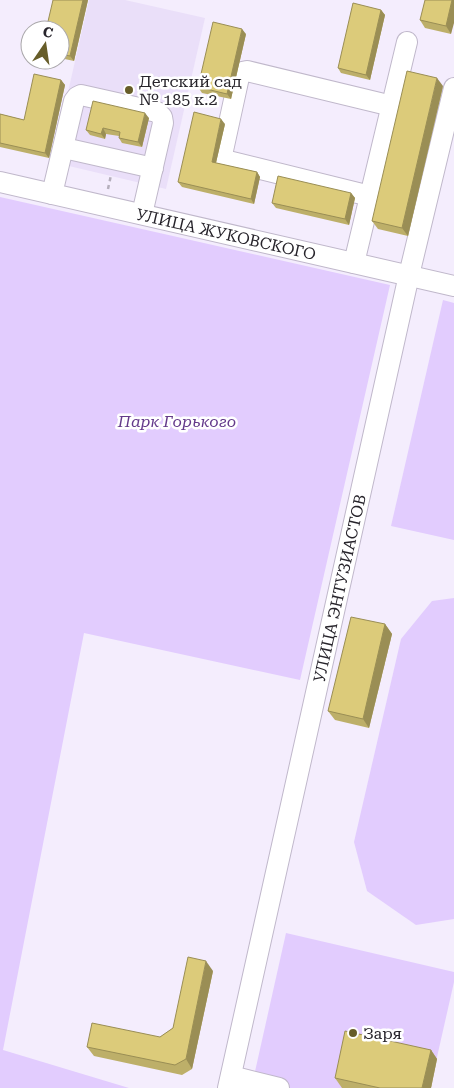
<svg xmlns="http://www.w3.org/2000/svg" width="454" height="1088" viewBox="0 0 454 1088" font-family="'Roboto Serif',serif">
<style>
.built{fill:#eadff9}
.green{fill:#e2ccfe}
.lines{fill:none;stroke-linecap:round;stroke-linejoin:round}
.minor-casing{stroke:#c0b8cb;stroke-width:22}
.path{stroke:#b5afbc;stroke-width:2.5;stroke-dasharray:4 4;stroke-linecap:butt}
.minor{stroke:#fff;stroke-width:20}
.wall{fill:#bdaf69}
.shaded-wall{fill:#9a8e55}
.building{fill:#dccb7a;stroke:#9a8e55}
.poi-dot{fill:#675d29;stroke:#fff;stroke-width:2}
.labels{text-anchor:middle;stroke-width:5;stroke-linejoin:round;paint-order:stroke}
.poi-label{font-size:16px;fill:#27242b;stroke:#fff;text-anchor:start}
.street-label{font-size:16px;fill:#27242b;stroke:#fff}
.park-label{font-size:16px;font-style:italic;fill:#643a8b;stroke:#fff}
</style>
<rect width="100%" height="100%" fill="#f4edfd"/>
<path class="built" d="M 89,0 L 125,0 L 205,18 L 166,189 L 52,162 Z"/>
<g class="green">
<path d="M 0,197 L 390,285 L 300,680 L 84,633 L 3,1050 L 129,1088 L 0,1088 Z"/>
<path d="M 443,300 L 454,303 L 454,540 L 391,526 Z"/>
<path d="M 454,598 L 454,919 L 416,925 L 367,891 L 354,842 L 401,639 L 432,601 Z"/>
<path d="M 286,933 L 454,972 L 454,982 L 430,1088 L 266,1088 L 252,1085 Z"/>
</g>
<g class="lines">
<g class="minor-casing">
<g id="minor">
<path d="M 64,148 L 153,168"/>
<path id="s1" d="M 0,182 L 454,286"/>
<path d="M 52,194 L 74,101 L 77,97 L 81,95 L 157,112 L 162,117 L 163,123 L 142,214"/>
<path d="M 370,196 L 228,161 L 224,159 L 222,155 L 239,77 L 242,72 L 247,71 L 392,106"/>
<path d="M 354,263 L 407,42"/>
<path d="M 231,1076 L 279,1088"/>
<path id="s2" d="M 228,1088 L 409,275 L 454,88"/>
</g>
</g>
<path class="path" d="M 108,189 L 111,175"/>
<use href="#minor" class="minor"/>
</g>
<g class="wall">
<path d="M 53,0 L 88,0 L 74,61 L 60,58 L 60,30 Z"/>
<path d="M 454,0 L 451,34 L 425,28 L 420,20 Z"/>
<path d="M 381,10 L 385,15 L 370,80 L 341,73 L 338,68 Z"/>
<path d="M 246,34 L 231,99 L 202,93 L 198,87 Z"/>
<path d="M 61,80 L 65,85 L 49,158 L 0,147 L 0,114 L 24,120 Z"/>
<path d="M 443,86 L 408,236 L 378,229 L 372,221 Z"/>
<path d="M 149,118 L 142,147 L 122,143 L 119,138 L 119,136 L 106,134 L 105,139 L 90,135 L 86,130 Z"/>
<path d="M 225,124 L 216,163 L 257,172 L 260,177 L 254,204 L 182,187 L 178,182 Z"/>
<path d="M 351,193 L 355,198 L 349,225 L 276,208 L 272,203 Z"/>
<path d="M 385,624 L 392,634 L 369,728 L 335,720 L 328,711 Z"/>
<path d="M 213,971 L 192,1069 L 182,1075 L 94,1056 L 87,1047 L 160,1037 L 173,1028 Z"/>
<path d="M 431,1050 L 437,1059 L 431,1088 L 342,1088 L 335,1078 Z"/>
</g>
<g class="shaded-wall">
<path d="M 83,0 L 88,0 L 74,61 L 70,56 Z"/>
<path d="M 452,0 L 454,0 L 454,23 L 451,34 L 446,26 Z"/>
<path d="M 381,10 L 385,15 L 370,80 L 366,75 Z"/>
<path d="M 242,29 L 246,34 L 231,99 L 227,94 Z"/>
<path d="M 437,78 L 443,86 L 408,236 L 402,228 Z"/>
<path d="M 61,80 L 65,85 L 49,158 L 45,153 Z"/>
<path d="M 145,113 L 149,118 L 142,147 L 138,142 Z"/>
<path d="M 221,119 L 225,124 L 215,167 L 212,162 Z"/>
<path d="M 103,128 L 106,134 L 105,139 L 101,134 Z"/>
<path d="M 257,172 L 260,177 L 254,204 L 251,199 Z"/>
<path d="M 351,193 L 355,198 L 349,225 L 345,219 Z"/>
<path d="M 385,624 L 392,634 L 369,728 L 363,719 Z"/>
<path d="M 206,961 L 213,971 L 192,1069 L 186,1059 Z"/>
<path d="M 431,1050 L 437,1059 L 431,1088 L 422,1088 Z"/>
</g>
<g class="building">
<path d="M 53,0 L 83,0 L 70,56 L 60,54 L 60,30 L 46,30 Z"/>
<path d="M 425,0 L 452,0 L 446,26 L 420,20 Z"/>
<path d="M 353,3 L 381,10 L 366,75 L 338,68 Z"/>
<path d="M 213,22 L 242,29 L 227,94 L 198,87 Z"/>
<path d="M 407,71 L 437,78 L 402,228 L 372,221 Z"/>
<path d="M 34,74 L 61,80 L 45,153 L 0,143 L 0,114 L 24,120 Z"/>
<path d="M 93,101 L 145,113 L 138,142 L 119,138 L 120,132 L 103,128 L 101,134 L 86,130 Z"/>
<path d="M 194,112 L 221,119 L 212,162 L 257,172 L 251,199 L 178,182 Z"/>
<path d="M 278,176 L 351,193 L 345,219 L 272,203 Z"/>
<path d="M 351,617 L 385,624 L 363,719 L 328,711 Z"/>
<path d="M 188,957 L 206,961 L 186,1059 L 175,1065 L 87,1047 L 92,1023 L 160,1037 L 173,1028 Z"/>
<path d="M 345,1031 L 431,1050 L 422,1088 L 380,1088 L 335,1078 Z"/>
</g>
<g class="poi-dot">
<circle cx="129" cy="90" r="5"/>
<circle cx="353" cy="1033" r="5"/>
</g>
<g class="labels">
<g class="poi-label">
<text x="139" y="87">Детский сад<tspan x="139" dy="18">№ 185 к.2</tspan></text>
<text x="363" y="1039">Заря</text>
</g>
<g class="street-label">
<text dy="6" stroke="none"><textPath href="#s1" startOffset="232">УЛИЦА ЖУКОВСКОГО</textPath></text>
<text dy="6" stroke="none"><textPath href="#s2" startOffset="512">УЛИЦА ЭНТУЗИАСТОВ</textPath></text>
</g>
<g class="park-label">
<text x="177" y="427">Парк Горького</text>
</g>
</g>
<g transform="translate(45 45) rotate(13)"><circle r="24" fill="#ffffff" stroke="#a9a7aa"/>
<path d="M0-4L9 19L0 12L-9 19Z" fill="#675d29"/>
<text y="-8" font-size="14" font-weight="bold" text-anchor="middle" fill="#27242b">С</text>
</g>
</svg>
